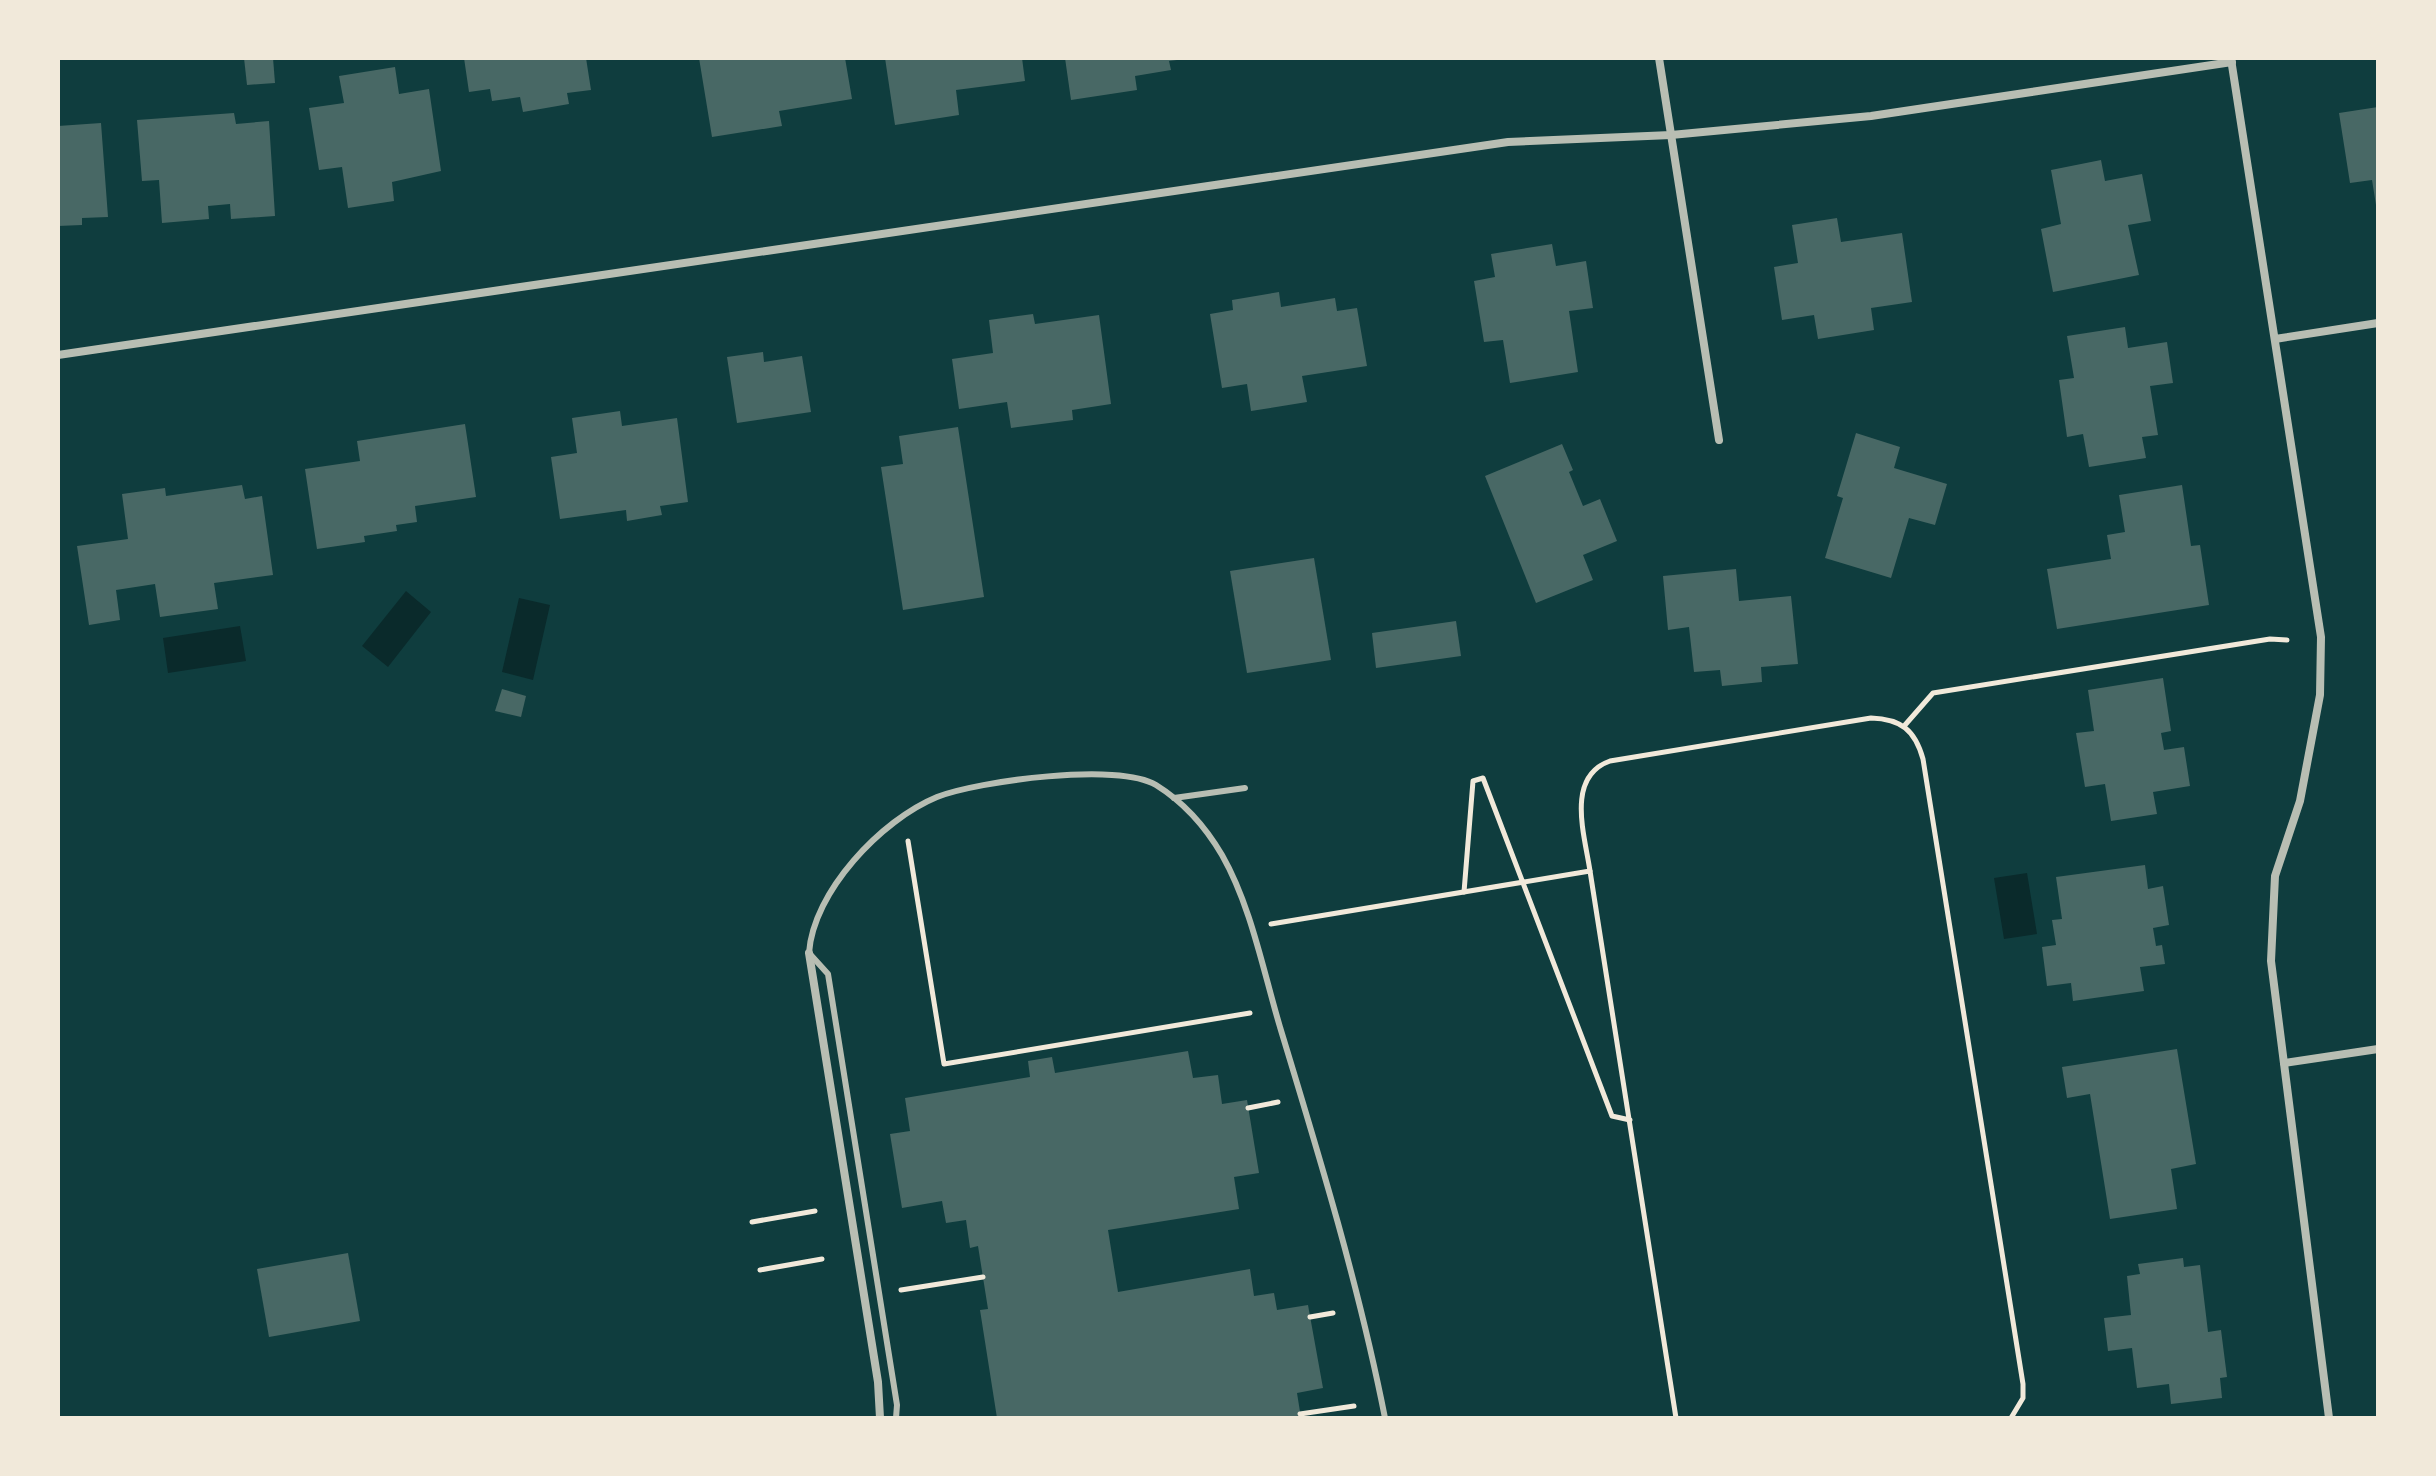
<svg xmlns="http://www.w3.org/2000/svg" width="2436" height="1476" viewBox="0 0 2436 1476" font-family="Poppins,sans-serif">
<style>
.water{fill:#0a2a2b}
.building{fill:#486865}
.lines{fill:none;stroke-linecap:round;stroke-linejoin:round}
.path{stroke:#f1e9da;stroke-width:5}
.service{stroke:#b8beb3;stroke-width:6}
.minor{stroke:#b8beb3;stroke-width:8}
</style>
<rect width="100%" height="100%" fill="#0f3d3e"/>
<g class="water">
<path d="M 406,591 L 431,612 L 388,667 L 362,646 Z"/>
<path d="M 519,598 L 550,605 L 533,680 L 502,672 Z"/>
<path d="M 240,626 L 246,661 L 168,673 L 163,638 Z"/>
<path d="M 2027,873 L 2037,934 L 2004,939 L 1994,878 Z"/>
</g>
<g class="building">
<path d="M 244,58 L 273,58 L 275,83 L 247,85 Z"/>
<path d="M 464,58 L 586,58 L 591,90 L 567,93 L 569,104 L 523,112 L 520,97 L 492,101 L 490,89 L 469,92 Z"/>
<path d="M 699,58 L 845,58 L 852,99 L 779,111 L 782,126 L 712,137 Z"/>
<path d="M 885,58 L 1022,58 L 1025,81 L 956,90 L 959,115 L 895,125 Z"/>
<path d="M 1065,58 L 1176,58 L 1177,60 L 1169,61 L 1171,70 L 1135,76 L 1137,90 L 1071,100 Z"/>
<path d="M 395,67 L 399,94 L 429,89 L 441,171 L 392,182 L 394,201 L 348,208 L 342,167 L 319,170 L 309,108 L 344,103 L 339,76 Z"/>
<path d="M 2378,107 L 2378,205 L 2376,205 L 2372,180 L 2350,183 L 2339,113 Z"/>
<path d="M 234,113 L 236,124 L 269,121 L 275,216 L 231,219 L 230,204 L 208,206 L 209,219 L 162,223 L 159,180 L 142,181 L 137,120 Z"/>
<path d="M 101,123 L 108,217 L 82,218 L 82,225 L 58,226 L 58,126 Z"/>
<path d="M 2101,160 L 2105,181 L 2142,174 L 2151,221 L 2128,225 L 2139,275 L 2053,292 L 2041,229 L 2061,224 L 2051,170 Z"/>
<path d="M 1837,218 L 1841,242 L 1902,233 L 1912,302 L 1871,308 L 1874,330 L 1818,339 L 1814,315 L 1782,320 L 1774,267 L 1798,263 L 1792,225 Z"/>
<path d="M 1552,244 L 1556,266 L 1586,261 L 1593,308 L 1569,311 L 1578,372 L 1510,383 L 1503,340 L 1484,342 L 1474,281 L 1495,277 L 1491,254 Z"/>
<path d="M 1279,292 L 1281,307 L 1335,298 L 1337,311 L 1357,308 L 1367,366 L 1302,376 L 1307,402 L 1251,411 L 1247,384 L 1222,388 L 1210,314 L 1233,310 L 1232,300 Z"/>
<path d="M 1033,314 L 1035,324 L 1099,315 L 1111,404 L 1072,410 L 1073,420 L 1011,428 L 1007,402 L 959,409 L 952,359 L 993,353 L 989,320 Z"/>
<path d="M 2125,327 L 2128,348 L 2167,342 L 2173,383 L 2150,386 L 2158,435 L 2142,437 L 2146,458 L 2089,467 L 2083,434 L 2067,437 L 2059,380 L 2074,378 L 2067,336 Z"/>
<path d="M 763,352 L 764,362 L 802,356 L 811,412 L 737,423 L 727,357 Z"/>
<path d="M 620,411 L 622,426 L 677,418 L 688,502 L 660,506 L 662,515 L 627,521 L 626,510 L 560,519 L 551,457 L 577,453 L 572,418 Z"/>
<path d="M 465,424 L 476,497 L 415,506 L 417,522 L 396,525 L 397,531 L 364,536 L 365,542 L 317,549 L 305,469 L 360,461 L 357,441 Z"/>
<path d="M 958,427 L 984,597 L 903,610 L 881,467 L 903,464 L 899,436 Z"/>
<path d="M 1856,433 L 1900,447 L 1894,468 L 1947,484 L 1935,525 L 1909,518 L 1891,578 L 1825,558 L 1843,498 L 1837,496 Z"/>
<path d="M 1562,444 L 1573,470 L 1569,472 L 1583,506 L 1600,499 L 1617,541 L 1583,555 L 1593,580 L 1536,603 L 1485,476 Z"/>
<path d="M 242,485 L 245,499 L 262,496 L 273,575 L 214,583 L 218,609 L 160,617 L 155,584 L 116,590 L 120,620 L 89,625 L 77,546 L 128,539 L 122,494 L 165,488 L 166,496 Z"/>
<path d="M 2182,485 L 2191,546 L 2200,545 L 2209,605 L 2057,629 L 2047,569 L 2111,559 L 2107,535 L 2125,532 L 2119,495 Z"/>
<path d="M 1314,558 L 1331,660 L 1247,673 L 1230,571 Z"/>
<path d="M 1736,569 L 1739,601 L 1791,596 L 1798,664 L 1761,667 L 1762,682 L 1722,686 L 1720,670 L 1694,672 L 1689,627 L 1668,630 L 1663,576 Z"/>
<path d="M 1456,621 L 1461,656 L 1376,668 L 1372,633 Z"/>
<path d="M 2163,678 L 2171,731 L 2161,733 L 2164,750 L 2184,747 L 2190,786 L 2153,792 L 2157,814 L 2111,821 L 2105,784 L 2085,787 L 2076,733 L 2094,731 L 2088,690 Z"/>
<path d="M 502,689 L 526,696 L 521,717 L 495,711 Z"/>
<path d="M 2145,865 L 2148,889 L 2163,886 L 2169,925 L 2153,928 L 2156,946 L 2162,945 L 2165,964 L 2140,967 L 2144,991 L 2073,1001 L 2071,983 L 2047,986 L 2042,947 L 2056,945 L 2052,920 L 2062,919 L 2056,877 Z"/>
<path d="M 2177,1049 L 2196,1164 L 2171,1169 L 2177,1209 L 2110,1219 L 2090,1094 L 2067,1098 L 2062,1067 Z"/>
<path d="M 1188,1051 L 1193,1078 L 1218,1075 L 1222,1104 L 1247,1100 L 1259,1173 L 1234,1177 L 1239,1209 L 1108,1230 L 1118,1292 L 1250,1269 L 1254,1296 L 1274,1293 L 1277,1310 L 1308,1305 L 1323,1388 L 1297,1393 L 1301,1418 L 997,1418 L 980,1310 L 988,1309 L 978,1246 L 970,1248 L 966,1220 L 946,1223 L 942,1201 L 902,1208 L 890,1134 L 910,1131 L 905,1098 L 1030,1077 L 1028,1061 L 1052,1057 L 1055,1073 Z"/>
<path d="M 348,1253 L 360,1321 L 269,1337 L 257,1269 Z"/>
<path d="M 2183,1258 L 2184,1267 L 2200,1265 L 2208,1332 L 2221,1330 L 2227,1377 L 2220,1378 L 2222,1398 L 2171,1404 L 2169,1384 L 2137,1388 L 2132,1348 L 2108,1351 L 2104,1318 L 2131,1315 L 2127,1276 L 2140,1274 L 2138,1264 Z"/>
</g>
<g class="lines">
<g class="path">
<path d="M 1905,725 L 1933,693 L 2270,639 L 2287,640"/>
<path d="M 908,841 L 944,1064 L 1250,1013"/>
<path d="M 1464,892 L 1473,781 L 1483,778 L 1612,1116 L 1630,1120"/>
<path d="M 1271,924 L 1590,871"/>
<path d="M 1248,1108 L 1278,1102"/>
<path d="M 752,1222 L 815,1211"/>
<path d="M 760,1270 L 822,1259"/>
<path d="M 901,1290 L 983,1277"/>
<path d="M 1310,1317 L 1333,1313"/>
<path d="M 1300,1414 L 1354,1406"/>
<path d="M 1676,1418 L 1590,871 C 1585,836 1565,777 1610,761 L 1871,718 C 1901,719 1915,730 1923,759 L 2023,1384 L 2023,1398 L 2011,1418"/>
</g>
<g class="service">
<path d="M 1174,798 L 1245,788"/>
<path d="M 896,1418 L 897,1405 L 828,974 L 809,953 C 813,892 881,820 937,797 C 978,781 1119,762 1156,785 C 1185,803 1205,826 1222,855 C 1251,906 1263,970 1280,1027 C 1319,1155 1359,1286 1385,1418"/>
</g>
<g class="minor">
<path d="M 1659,58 L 1719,440"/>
<path d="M 2231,59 L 2321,637 L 2320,695 L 2300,801 L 2275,876 L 2271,961 L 2329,1418"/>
<path d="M 2275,339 L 2378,323"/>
<path d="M 58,355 L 1508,142 L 1671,135 L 1871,116 L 2232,62"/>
<path d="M 809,953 L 878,1382 L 880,1418"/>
<path d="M 2284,1063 L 2378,1049"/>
</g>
</g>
<rect width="2436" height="1476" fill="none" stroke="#f1e9da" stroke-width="120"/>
</svg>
